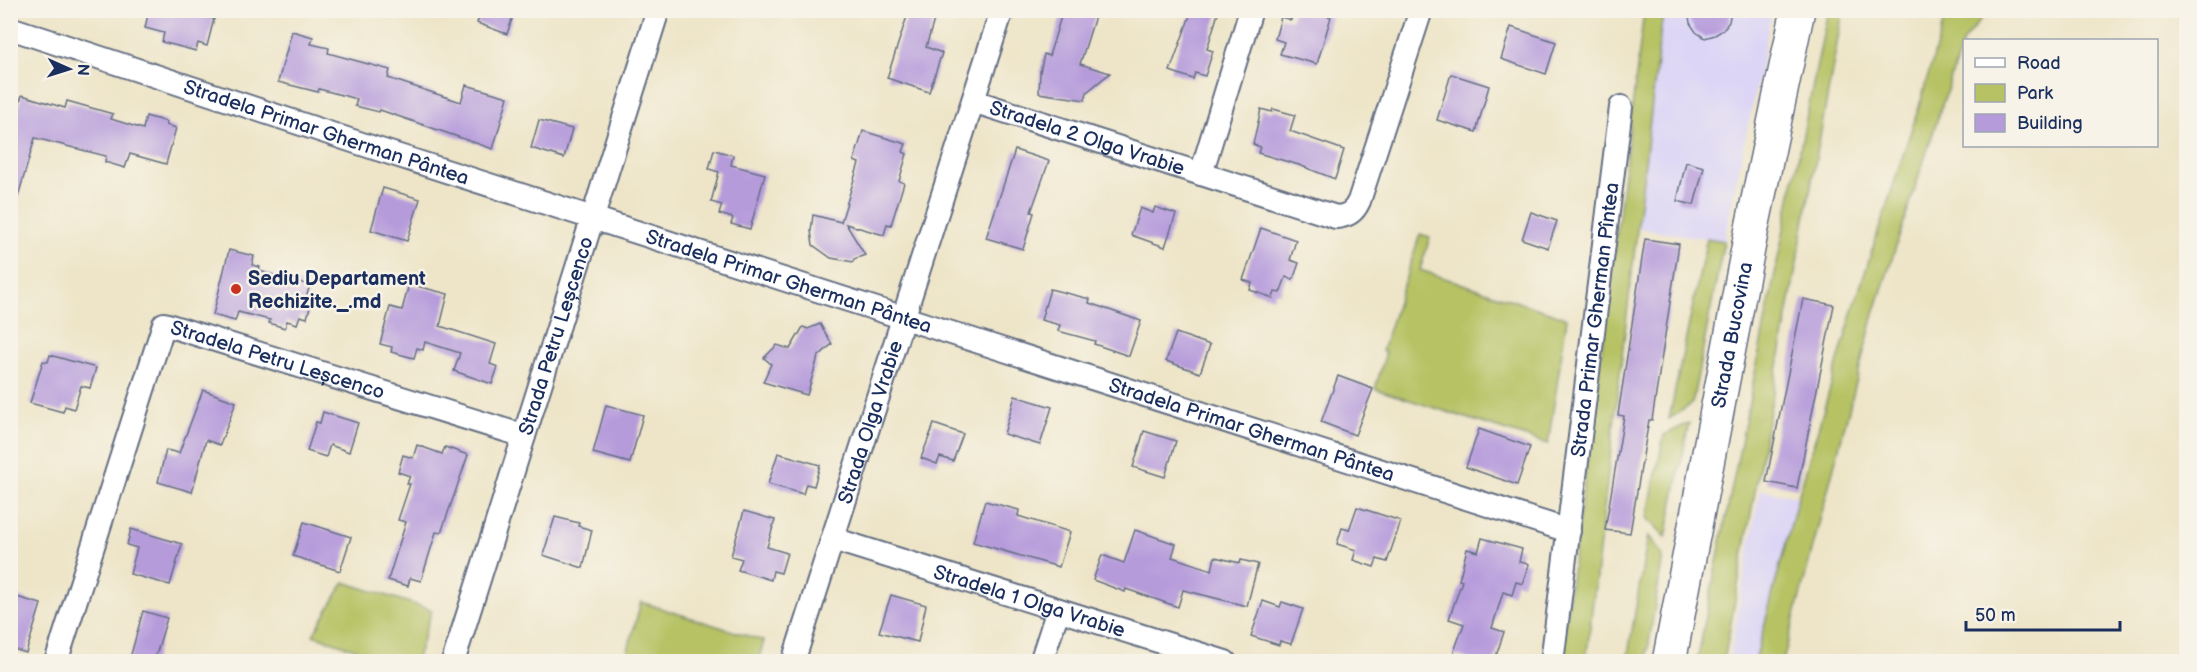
<svg xmlns="http://www.w3.org/2000/svg" width="2197" height="672" viewBox="0 0 2197 672" font-family="'Balsamiq Sans',sans-serif">
<style>
.built{fill:#dcd5f6}
.green{fill:#b6c264;stroke:#687861;stroke-width:1.5}
.building{fill:#b69bdb}
.lines{fill:none;stroke-linecap:round;stroke-linejoin:round}
.street-casing{stroke:#656f83;stroke-width:26}
.primary-casing{stroke:#656f83;stroke-width:36}
.street{stroke:#fff;stroke-width:22}
.primary{stroke:#fff;stroke-width:33}
.poi-dot{fill:#c8321e;stroke:#f7f3e8;stroke-width:2}
.labels{text-anchor:middle;stroke-width:5;stroke-linejoin:round;paint-order:stroke}
.street-label{font-size:20px;fill:#1b2f5e;stroke:#f7f3e8}
.poi-label{font-size:20px;font-weight:bold;fill:#1b2f5e;stroke:#f7f3e8;text-anchor:start}
</style>
<rect width="100%" height="100%" fill="#f7f3e8"/>
<filter id="ink" filterUnits="userSpaceOnUse"><feTurbulence type="fractalNoise" baseFrequency=".0167" numOctaves="2"/><feDisplacementMap in="SourceGraphic" scale="12" xChannelSelector="R" yChannelSelector="G"/><feConvolveMatrix kernelMatrix="1 2 1 2 8 2 1 2 1" color-interpolation-filters="sRGB"/></filter>
<filter id="wash" filterUnits="userSpaceOnUse"><feTurbulence type="fractalNoise" baseFrequency=".008" numOctaves="4" result="noise"/><feDisplacementMap in="SourceGraphic" scale="24" xChannelSelector="R" yChannelSelector="G"/><feGaussianBlur stdDeviation="1.35" result="paint"/><feColorMatrix in="noise" values="0 0 0 0 0 0 0 0 0 0 0 0 0 0 0 0 0 1.4 0 .05"/><feComposite in="paint" operator="in"/></filter>
<g filter="url(#wash)">
<rect width="100%" height="100%" fill="#eee5c8"/>
<g class="built">
<path d="M 1664,11 L 1772,11 L 1724,241 L 1637,228 L 1661,27 Z"/>
<path d="M 1760,489 L 1798,497 L 1755,661 L 1729,662 Z"/>
</g>
<g class="green">
<path d="M 1828,10 L 1843,11 L 1724,661 L 1697,661 Z"/>
<path d="M 1947,10 L 1988,11 L 1963,41 L 1874,314 L 1783,661 L 1755,661 L 1798,497 L 1856,300 L 1921,100 Z"/>
<path d="M 1644,11 L 1664,11 L 1661,27 L 1586,661 L 1560,662 L 1613,264 Z"/>
<path d="M 1420,234 L 1430,237 L 1420,270 L 1567,318 L 1548,444 L 1375,389 L 1386,352 L 1382,351 Z"/>
<path d="M 1707,238 L 1724,241 L 1692,404 L 1669,419 Z"/>
<path d="M 1689,423 L 1666,537 L 1647,518 L 1664,435 Z"/>
<path d="M 1648,535 L 1663,556 L 1646,661 L 1627,661 Z"/>
<path d="M 344,582 L 432,610 L 416,661 L 370,661 L 372,655 L 313,635 Z"/>
<path d="M 641,602 L 764,641 L 758,661 L 625,661 Z"/>
</g>
<g id="blocks">
<g class="building">
<path d="M 149,10 L 202,10 L 201,15 L 214,19 L 207,46 L 198,43 L 196,51 L 162,42 L 164,33 L 145,28 Z"/>
<path d="M 482,10 L 515,10 L 507,34 L 477,23 Z"/>
<path d="M 909,10 L 937,10 L 926,47 L 942,53 L 929,92 L 887,78 Z"/>
<path d="M 1063,10 L 1097,10 L 1080,64 L 1110,73 L 1087,92 L 1085,100 L 1039,93 L 1040,72 L 1044,54 L 1049,56 Z"/>
<path d="M 1192,10 L 1219,10 L 1207,49 L 1213,51 L 1205,76 L 1195,73 L 1193,79 L 1170,71 Z"/>
<path d="M 1294,10 L 1309,10 L 1331,17 L 1317,64 L 1280,54 L 1284,42 L 1275,39 L 1281,17 L 1291,20 Z"/>
<path d="M 1688,10 L 1731,10 L 1729,22 L 1723,30 L 1715,35 L 1705,38 L 1696,32 L 1690,23 Z"/>
<path d="M 1511,27 L 1556,42 L 1546,74 L 1501,59 Z"/>
<path d="M 292,31 L 313,37 L 311,44 L 329,48 L 328,53 L 390,70 L 388,78 L 461,102 L 466,85 L 508,97 L 493,149 L 380,110 L 379,112 L 355,106 L 357,99 L 319,89 L 318,92 L 278,82 Z"/>
<path d="M 1451,74 L 1489,86 L 1476,132 L 1437,120 Z"/>
<path d="M 22,95 L 65,108 L 67,101 L 113,114 L 111,119 L 143,129 L 146,116 L 167,122 L 166,125 L 176,128 L 166,164 L 130,154 L 125,168 L 105,162 L 106,156 L 35,138 L 15,207 L 10,206 L 10,133 Z"/>
<path d="M 1261,109 L 1272,112 L 1273,109 L 1295,115 L 1290,131 L 1344,150 L 1335,179 L 1299,165 L 1258,153 L 1260,147 L 1253,144 Z"/>
<path d="M 539,120 L 572,129 L 564,158 L 531,148 Z"/>
<path d="M 863,131 L 906,144 L 903,152 L 907,154 L 899,181 L 904,183 L 891,225 L 887,224 L 884,235 L 846,224 L 865,255 L 854,259 L 853,262 L 831,258 L 813,245 L 811,231 L 813,215 L 841,222 L 859,163 L 854,161 Z"/>
<path d="M 714,150 L 733,155 L 731,165 L 765,174 L 750,229 L 731,224 L 733,218 L 719,214 L 722,205 L 711,202 L 719,172 L 709,169 Z"/>
<path d="M 1015,150 L 1049,161 L 1031,212 L 1034,213 L 1023,249 L 986,238 Z"/>
<path d="M 1686,162 L 1704,167 L 1694,205 L 1677,201 Z"/>
<path d="M 383,188 L 420,199 L 407,241 L 371,230 Z"/>
<path d="M 1155,207 L 1176,214 L 1165,247 L 1131,235 L 1140,208 L 1153,213 Z"/>
<path d="M 1531,212 L 1557,221 L 1548,248 L 1522,239 Z"/>
<path d="M 1261,228 L 1296,240 L 1290,260 L 1299,263 L 1293,280 L 1286,277 L 1280,293 L 1275,292 L 1273,298 L 1250,290 L 1252,283 L 1243,280 Z"/>
<path d="M 1645,239 L 1679,244 L 1652,420 L 1649,420 L 1630,533 L 1605,530 L 1624,416 L 1618,415 Z"/>
<path d="M 229,250 L 254,256 L 252,265 L 260,267 L 259,271 L 310,285 L 306,298 L 312,300 L 307,318 L 300,316 L 297,324 L 287,321 L 285,328 L 269,323 L 270,320 L 238,312 L 235,321 L 213,315 Z"/>
<path d="M 409,284 L 448,294 L 440,326 L 496,344 L 490,364 L 498,367 L 492,384 L 454,371 L 460,353 L 425,342 L 423,350 L 417,348 L 414,358 L 391,352 L 392,347 L 380,344 L 390,307 L 402,310 Z"/>
<path d="M 1050,289 L 1090,299 L 1089,303 L 1141,321 L 1129,356 L 1094,344 L 1095,341 L 1058,331 L 1060,325 L 1041,320 Z"/>
<path d="M 1803,299 L 1834,305 L 1797,488 L 1766,482 Z"/>
<path d="M 820,324 L 832,344 L 818,357 L 807,395 L 763,382 L 771,364 L 764,358 L 777,345 L 790,349 L 803,327 L 808,329 Z"/>
<path d="M 1176,333 L 1210,345 L 1200,373 L 1166,361 Z"/>
<path d="M 50,355 L 96,368 L 90,388 L 81,386 L 74,409 L 65,406 L 63,412 L 30,403 L 43,361 L 48,362 Z"/>
<path d="M 1338,376 L 1373,389 L 1355,435 L 1321,422 Z"/>
<path d="M 203,390 L 236,402 L 220,445 L 206,440 L 192,492 L 158,482 L 166,450 L 179,453 Z"/>
<path d="M 1015,396 L 1052,407 L 1040,445 L 1004,434 Z"/>
<path d="M 606,405 L 643,415 L 630,463 L 593,453 Z"/>
<path d="M 323,412 L 358,423 L 349,452 L 330,445 L 326,457 L 307,451 L 316,422 L 320,423 Z"/>
<path d="M 934,424 L 963,434 L 953,461 L 940,457 L 937,464 L 921,458 Z"/>
<path d="M 1479,429 L 1530,447 L 1517,485 L 1466,467 Z"/>
<path d="M 1144,431 L 1176,441 L 1165,477 L 1133,467 Z"/>
<path d="M 417,445 L 442,454 L 445,447 L 468,455 L 441,533 L 436,532 L 421,581 L 410,578 L 408,586 L 388,580 L 406,522 L 398,520 L 410,484 L 407,484 L 410,476 L 398,472 L 403,455 L 413,458 Z"/>
<path d="M 778,453 L 820,465 L 814,486 L 806,484 L 803,494 L 768,484 Z"/>
<path d="M 985,501 L 1019,510 L 1018,516 L 1070,532 L 1059,567 L 973,542 Z"/>
<path d="M 1357,507 L 1401,521 L 1387,562 L 1377,559 L 1374,567 L 1353,560 L 1356,550 L 1337,544 L 1342,528 L 1349,530 Z"/>
<path d="M 744,511 L 775,520 L 767,547 L 787,553 L 781,573 L 773,571 L 771,580 L 738,570 L 742,559 L 731,556 Z"/>
<path d="M 555,517 L 579,523 L 578,526 L 592,530 L 583,568 L 543,555 Z"/>
<path d="M 304,522 L 351,537 L 340,571 L 293,556 Z"/>
<path d="M 131,529 L 182,544 L 170,585 L 130,574 L 137,548 L 127,545 Z"/>
<path d="M 1135,530 L 1176,544 L 1172,557 L 1212,570 L 1215,557 L 1240,563 L 1241,560 L 1258,564 L 1247,606 L 1183,590 L 1178,607 L 1126,589 L 1125,592 L 1093,580 L 1102,555 L 1124,563 Z"/>
<path d="M 1482,538 L 1522,549 L 1519,562 L 1529,564 L 1523,584 L 1516,582 L 1512,595 L 1503,592 L 1492,628 L 1504,632 L 1494,662 L 1476,662 L 1453,654 L 1464,624 L 1449,619 L 1462,581 L 1459,580 L 1467,549 L 1478,552 Z"/>
<path d="M 10,595 L 41,604 L 26,653 L 10,648 L 15,634 L 10,633 Z"/>
<path d="M 891,595 L 926,605 L 918,642 L 879,632 Z"/>
<path d="M 1263,601 L 1280,607 L 1282,602 L 1303,609 L 1291,644 L 1280,641 L 1279,645 L 1251,636 Z"/>
<path d="M 143,611 L 167,618 L 154,662 L 129,662 Z"/>
</g>
</g>
</g>
<g filter="url(#ink)">
<use href="#blocks" fill-opacity="0" stroke="#656f83" stroke-width="1.5"/>
<g class="lines">
<g class="street-casing">
<g id="street">
<path id="s1" d="M 10,28 L 371,147 L 1569,531"/>
<path id="s2" d="M 973,101 L 1336,217 C 1348,216 1354,212 1359,201 L 1421,10"/>
<path d="M 1201,174 L 1251,10"/>
<path id="s3" d="M 833,539 L 1225,662"/>
<path id="s4" d="M 56,662 L 164,324 L 524,436"/>
<path id="s5" d="M 453,662 L 658,10"/>
<path id="s6" d="M 793,662 L 1002,10"/>
<path d="M 1041,662 L 1058,610"/>
<path id="s7" d="M 1552,662 L 1621,107"/>
</g>
</g>
<g class="primary-casing">
<g id="primary">
<path id="s8" d="M 1669,662 L 1752,228 L 1798,10"/>
</g>
</g>
<use href="#street" class="street"/>
<use href="#primary" class="primary"/>
</g>
</g>
<circle class="poi-dot" cx="236" cy="289" r="6"/>
<g class="labels">
<g class="street-label">
<text dy="7" stroke="none"><textPath href="#s1" startOffset="333">Stradela Primar Gherman Pântea</textPath></text>
<text dy="7" stroke="none"><textPath href="#s2" startOffset="120">Stradela 2 Olga Vrabie</textPath></text>
<text dy="7" stroke="none"><textPath href="#s1" startOffset="819">Stradela Primar Gherman Pântea</textPath></text>
<text dy="7" stroke="none"><textPath href="#s7" startOffset="345">Strada Primar Gherman Pîntea</textPath></text>
<text dy="7" stroke="none"><textPath href="#s8" startOffset="333">Strada Bucovina</textPath></text>
<text dy="7" stroke="none"><textPath href="#s5" startOffset="342">Strada Petru Leșcenco</textPath></text>
<text dy="7" stroke="none"><textPath href="#s4" startOffset="474">Stradela Petru Leșcenco</textPath></text>
<text dy="7" stroke="none"><textPath href="#s6" startOffset="252">Strada Olga Vrabie</textPath></text>
<text dy="7" stroke="none"><textPath href="#s1" startOffset="1305">Stradela Primar Gherman Pântea</textPath></text>
<text dy="7" stroke="none"><textPath href="#s3" startOffset="206">Stradela 1 Olga Vrabie</textPath></text>
</g>
<g class="poi-label">
<text x="248" y="285">Sediu Departament<tspan x="248" dy="23">Rechizite._.md</tspan></text>
</g>
</g>
<rect width="2197" height="672" fill="none" stroke="#f7f3e8" stroke-width="36"/>
<rect x="1963" y="39" width="195" height="108" fill="#f7f3e8" stroke="#9fa5b1" stroke-width="1.5"/>
<rect x="1975" y="58" width="30" height="9" fill="#ffffff" stroke="#9fa5b1" stroke-width="1.5"/>
<text x="2017" y="69" font-size="18" fill="#1b2f5e">Road</text>
<rect x="1975" y="84" width="30" height="18" fill="#b6c264" stroke="#9fa5b1" stroke-width="1.5"/>
<text x="2017" y="99" font-size="18" fill="#1b2f5e">Park</text>
<rect x="1975" y="114" width="30" height="18" fill="#b69bdb" stroke="#9fa5b1" stroke-width="1.5"/>
<text x="2017" y="129" font-size="18" fill="#1b2f5e">Building</text>
<g transform="translate(69 69) rotate(93)" stroke="#f7f3e8" stroke-width="4.5" paint-order="stroke">
<path d="M0-4.5L10 22L0 15L-10 22Z" fill="#1b2f5e"/>
<text y="-9" font-size="16" font-weight="bold" text-anchor="middle" fill="#1b2f5e">N</text>
</g>
<path d="M1966 621v9h154v-9" fill="none" stroke="#1b2f5e" stroke-width="3"/>
<text x="1975" y="621" font-size="18" fill="#1b2f5e" stroke="#f7f3e8" stroke-width="4.5" paint-order="stroke">50 m</text>
</svg>
